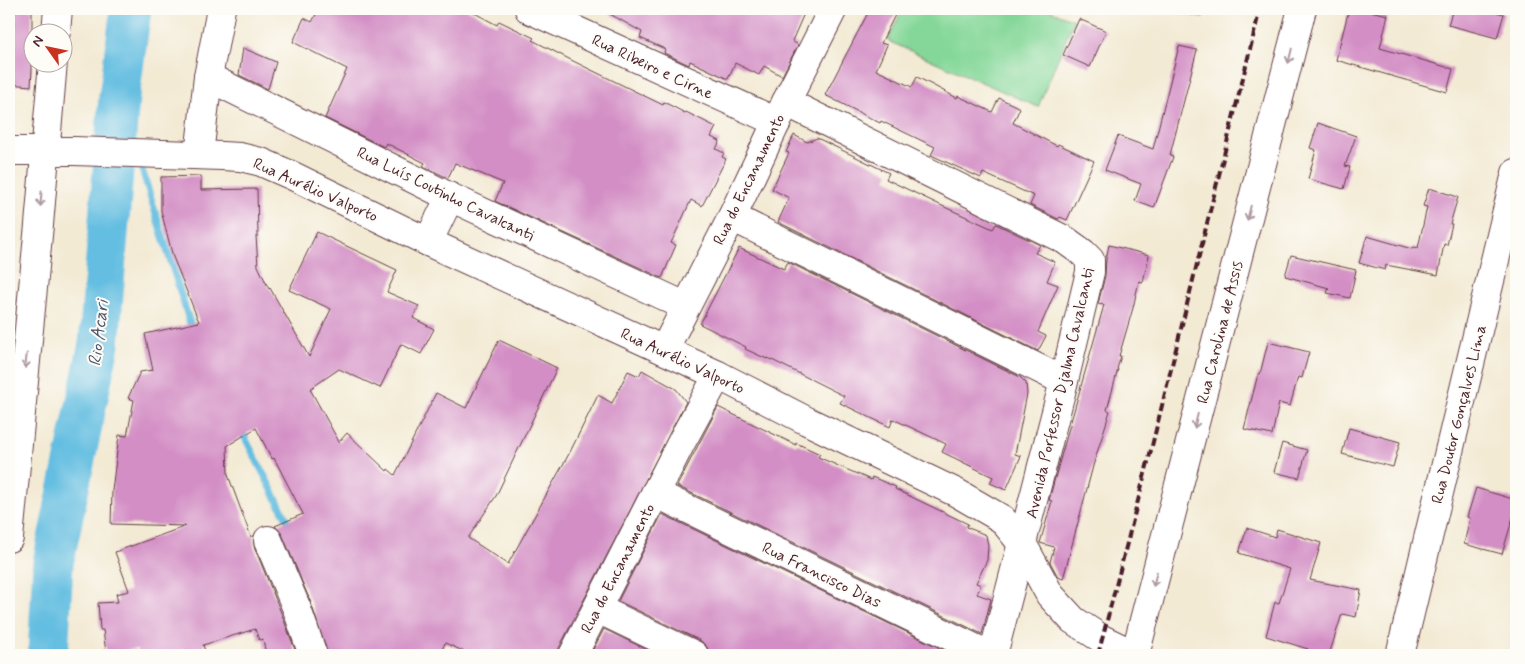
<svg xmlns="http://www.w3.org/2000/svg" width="1525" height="664" viewBox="0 0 1525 664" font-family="Mynerve,sans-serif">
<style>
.green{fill:#84d798;stroke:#677b62}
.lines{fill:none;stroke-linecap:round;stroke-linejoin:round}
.stream{stroke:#63bee1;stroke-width:7}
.river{stroke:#63bee1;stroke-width:41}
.building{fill:#d38ec5}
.minor-casing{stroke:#633d44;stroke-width:30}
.major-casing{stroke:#633d44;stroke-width:30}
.minor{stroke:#fff;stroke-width:28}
.major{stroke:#fff;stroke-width:28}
.rail{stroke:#4a1f2b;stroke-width:4;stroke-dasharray:8 4;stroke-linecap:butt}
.oneway{stroke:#ae9aa0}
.labels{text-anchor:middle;stroke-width:4;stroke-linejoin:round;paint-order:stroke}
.street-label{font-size:16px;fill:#4a1f2b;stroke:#fdfcf7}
.water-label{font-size:18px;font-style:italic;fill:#53576b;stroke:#fdfcf7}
</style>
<rect width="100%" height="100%" fill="#fdfcf7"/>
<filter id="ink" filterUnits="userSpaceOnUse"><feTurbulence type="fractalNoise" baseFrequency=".02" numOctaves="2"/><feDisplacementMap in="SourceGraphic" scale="10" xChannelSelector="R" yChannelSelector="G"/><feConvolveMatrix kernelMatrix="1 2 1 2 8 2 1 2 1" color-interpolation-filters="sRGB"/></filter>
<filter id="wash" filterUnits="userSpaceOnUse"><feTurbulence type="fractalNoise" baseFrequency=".0096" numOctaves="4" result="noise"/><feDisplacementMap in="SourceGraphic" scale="20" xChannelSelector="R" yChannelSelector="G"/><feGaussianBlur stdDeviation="1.12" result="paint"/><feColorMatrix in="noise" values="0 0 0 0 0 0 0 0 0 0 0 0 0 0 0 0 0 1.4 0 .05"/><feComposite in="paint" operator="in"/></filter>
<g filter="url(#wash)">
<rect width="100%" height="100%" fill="#f3ead4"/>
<g class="green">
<path d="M 902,9 L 1047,9 L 1074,20 L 1038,107 L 888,41 Z"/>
<path d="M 1166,9 L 1205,9 L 1203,18 Z"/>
</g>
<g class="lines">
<g class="stream">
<path d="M 119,97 L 135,147"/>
<path d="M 139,160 L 193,333"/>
<path d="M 240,428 L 291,527"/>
</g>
<path class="river" d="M 48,655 L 53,563 L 99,344 L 119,97 L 131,9"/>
</g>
<g id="blocks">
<g class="building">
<path d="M 15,9 L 32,9 L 32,69 L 31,86 L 9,84 Z"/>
<path d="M 319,9 L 467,9 L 497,25 L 499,21 L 534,38 L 532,40 L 571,60 L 663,105 L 664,102 L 685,113 L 686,112 L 716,127 L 711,137 L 720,141 L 716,149 L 724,153 L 722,157 L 726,159 L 702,206 L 691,200 L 671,243 L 676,245 L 662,278 L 495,201 L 503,183 L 455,163 L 448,178 L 423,166 L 425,163 L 386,143 L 384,147 L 325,118 L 347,69 L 293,42 L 304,18 L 312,22 Z"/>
<path d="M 601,9 L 806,9 L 792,41 L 798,45 L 782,76 L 764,66 L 759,75 L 735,63 L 728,79 L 690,61 L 689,65 L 664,53 L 665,49 L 640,38 L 642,32 Z"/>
<path d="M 870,9 L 898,9 L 881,43 L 887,45 L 876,70 L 912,87 L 917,77 L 957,98 L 958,96 L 992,112 L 999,98 L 1020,108 L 1013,123 L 1057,146 L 1058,144 L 1094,161 L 1067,220 L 1060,217 L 1058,219 L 1030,205 L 1034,196 L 983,173 L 981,178 L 931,155 L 935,147 L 881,121 L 880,123 L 825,95 Z"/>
<path d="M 1349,9 L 1361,9 L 1388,15 L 1380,48 L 1453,69 L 1447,92 L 1336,60 Z"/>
<path d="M 1453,9 L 1483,9 L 1504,14 L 1497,38 L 1448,25 Z"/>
<path d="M 1079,19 L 1106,31 L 1090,67 L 1063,55 Z"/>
<path d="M 1179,46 L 1197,50 L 1170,155 L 1173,157 L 1154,208 L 1135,201 L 1141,184 L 1105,170 L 1118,136 L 1153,149 Z"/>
<path d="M 243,48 L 276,62 L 268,89 L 239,75 Z"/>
<path d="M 1318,123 L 1356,136 L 1345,166 L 1350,167 L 1344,189 L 1308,179 L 1316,150 L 1310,148 Z"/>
<path d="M 794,135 L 807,142 L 817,138 L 889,173 L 886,179 L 938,204 L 993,229 L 996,224 L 1040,245 L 1035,253 L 1055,262 L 1047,281 L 1058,285 L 1038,332 L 1046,336 L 1038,351 L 778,222 L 789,198 L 772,189 L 789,153 L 786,152 Z"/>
<path d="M 201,176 L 201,190 L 257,189 L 258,236 L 256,236 L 258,266 L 269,289 L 270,288 L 309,357 L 331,309 L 289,290 L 317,232 L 397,270 L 387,292 L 419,306 L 413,318 L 434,329 L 421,354 L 401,344 L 380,388 L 339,369 L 310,389 L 339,442 L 347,433 L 387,471 L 388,469 L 395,475 L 436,393 L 466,408 L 499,340 L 557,368 L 496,496 L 468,538 L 508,564 L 570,452 L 598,395 L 612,403 L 628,371 L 639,376 L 642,370 L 676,389 L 686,402 L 559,648 L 557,655 L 472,655 L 445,643 L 440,655 L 328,655 L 311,603 L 282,534 L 275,526 L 303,514 L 274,458 L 272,459 L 256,428 L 227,446 L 228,475 L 251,537 L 253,535 L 254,546 L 282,615 L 297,655 L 266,655 L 263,639 L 259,640 L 255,629 L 203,645 L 205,651 L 191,655 L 138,655 L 137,649 L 106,653 L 103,630 L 100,630 L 98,603 L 118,602 L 116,594 L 129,591 L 115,552 L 186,526 L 111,524 L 112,491 L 119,435 L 127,436 L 134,400 L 128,398 L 140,372 L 153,370 L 145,334 L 199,322 L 173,257 L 161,211 L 161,177 Z"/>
<path d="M 1429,188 L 1458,197 L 1450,224 L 1452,224 L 1447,245 L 1444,244 L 1438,275 L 1386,265 L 1385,270 L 1359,263 L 1367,236 L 1412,249 L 1413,247 L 1418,248 L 1427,207 L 1423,206 Z"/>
<path d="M 1109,245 L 1149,255 L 1143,282 L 1139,281 L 1133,308 L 1119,356 L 1121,356 L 1117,369 L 1118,369 L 1107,410 L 1110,411 L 1093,466 L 1063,579 L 1058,577 L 1050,562 L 1054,547 L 1040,543 L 1052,501 L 1049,500 L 1060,460 L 1104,305 L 1098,304 L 1105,276 L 1106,259 Z"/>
<path d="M 739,248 L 784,269 L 788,262 L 1020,377 L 1026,383 L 1027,394 L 1015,454 L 1021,456 L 1006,490 L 990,483 L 993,477 L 942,452 L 946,444 L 893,419 L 890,427 L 840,403 L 844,396 L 768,358 L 767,359 L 745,349 L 746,347 L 700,324 Z"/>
<path d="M 1291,255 L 1356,270 L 1350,298 L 1327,293 L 1329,288 L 1285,276 Z"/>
<path d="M 1268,342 L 1309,352 L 1302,378 L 1298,377 L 1290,406 L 1279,403 L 1272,435 L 1244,429 L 1258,374 L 1260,374 Z"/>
<path d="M 718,407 L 796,445 L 796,443 L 820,454 L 818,457 L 871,480 L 872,477 L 896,487 L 895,489 L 968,524 L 966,527 L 986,535 L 988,546 L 987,560 L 976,583 L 981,585 L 977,594 L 991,599 L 982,634 L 677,486 Z"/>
<path d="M 1349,428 L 1400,442 L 1393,467 L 1342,454 Z"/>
<path d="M 1282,443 L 1307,450 L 1299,478 L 1274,472 Z"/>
<path d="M 1476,488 L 1516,500 L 1516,507 L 1502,554 L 1464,544 L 1470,518 L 1467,517 Z"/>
<path d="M 662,514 L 954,655 L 709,655 L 707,647 L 701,641 L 618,601 Z"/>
<path d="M 1247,528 L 1275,537 L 1277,529 L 1321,543 L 1310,580 L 1361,590 L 1356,617 L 1342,614 L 1329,655 L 1306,655 L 1308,649 L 1266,636 L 1275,602 L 1279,603 L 1290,569 L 1239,553 Z"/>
<path d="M 604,629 L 658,655 L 590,655 Z"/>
</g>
</g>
</g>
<g filter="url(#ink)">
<use href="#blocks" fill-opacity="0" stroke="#633d44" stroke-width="1"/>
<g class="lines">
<g class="minor-casing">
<g id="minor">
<path d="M 529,9 L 777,122"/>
<path d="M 56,32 L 58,9"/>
<path d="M 208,77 L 450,197 L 685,306"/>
<path d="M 786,102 L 1065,240 L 1083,253 L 1090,260 L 1090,272 L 1064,381 L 993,655"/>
<path d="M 199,155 L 208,77 L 221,9"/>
<path d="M 732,217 L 1064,381"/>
<path d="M 428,242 L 450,197"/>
<path d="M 664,350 L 732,217 L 786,102 L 833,9"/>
<path d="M 655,493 L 989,655"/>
<path d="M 9,538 L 39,225 L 53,62"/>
<path d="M 268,540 L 297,609 L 313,655"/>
<path d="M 598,609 L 694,655"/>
<path d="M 573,655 L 682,441 L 718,375"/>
<path d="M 1135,655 L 1302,9"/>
<path d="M 1400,655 L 1516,173"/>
</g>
</g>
<g class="major-casing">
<path id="major" d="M 9,151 L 74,151 L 222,156 L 240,157 L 261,162 L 293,176 L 428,242 L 718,375 L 807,421 L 957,493 L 1002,519 L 1023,545 L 1050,595 L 1073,620 L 1102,639 L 1135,655"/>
</g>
<use href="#minor" class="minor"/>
<use href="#major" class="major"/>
<path class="rail" d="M 1098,655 L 1148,462 L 1260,9"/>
</g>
<defs><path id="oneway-shaft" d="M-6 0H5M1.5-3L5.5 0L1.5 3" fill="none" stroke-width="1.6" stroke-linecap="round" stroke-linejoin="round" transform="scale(1.25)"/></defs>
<g class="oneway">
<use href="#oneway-shaft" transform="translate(1290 56) rotate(104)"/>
<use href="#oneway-shaft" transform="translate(41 199) rotate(94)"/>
<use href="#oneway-shaft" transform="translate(1249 213) rotate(104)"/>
<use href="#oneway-shaft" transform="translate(26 361) rotate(96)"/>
<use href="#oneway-shaft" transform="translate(1196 421) rotate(104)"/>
<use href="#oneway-shaft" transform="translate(1155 579) rotate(104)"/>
</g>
</g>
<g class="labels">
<g class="street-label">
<text transform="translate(653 66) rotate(25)" y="6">Rua Ribeiro e Cirne</text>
<text transform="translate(748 179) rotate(-64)" y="6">Rua do Encanamento</text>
<text transform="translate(316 189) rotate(24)" y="6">Rua Aurélio Valporto</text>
<text transform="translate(446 193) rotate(26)" y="6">Rua Luís Coutinho Cavalcanti</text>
<text transform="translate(1219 332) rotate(-76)" y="6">Rua Carolina de Assis</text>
<text transform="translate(683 360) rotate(25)" y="6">Rua Aurélio Valporto</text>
<text transform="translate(1059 393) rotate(-77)" y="6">Avenida Porfessor Djalma Cavalcanti</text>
<text transform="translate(1458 414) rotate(-76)" y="6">Rua Doutor Gonçalves Lima</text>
<text transform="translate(617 568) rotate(-63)" y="6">Rua do Encanamento</text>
<text transform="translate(822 574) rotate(26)" y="6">Rua Francisco Dias</text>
</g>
<g class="water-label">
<text transform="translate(98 333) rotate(-83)" y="6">Rio Acari</text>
</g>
</g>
<rect width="1525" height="664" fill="none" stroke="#fdfcf7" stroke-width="30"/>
<g transform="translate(48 48) rotate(303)"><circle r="24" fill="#fdfcf7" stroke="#b5a4a5"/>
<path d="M0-4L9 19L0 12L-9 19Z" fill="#c8321e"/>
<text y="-8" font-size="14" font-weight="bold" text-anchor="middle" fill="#4a1f2b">N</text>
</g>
</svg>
